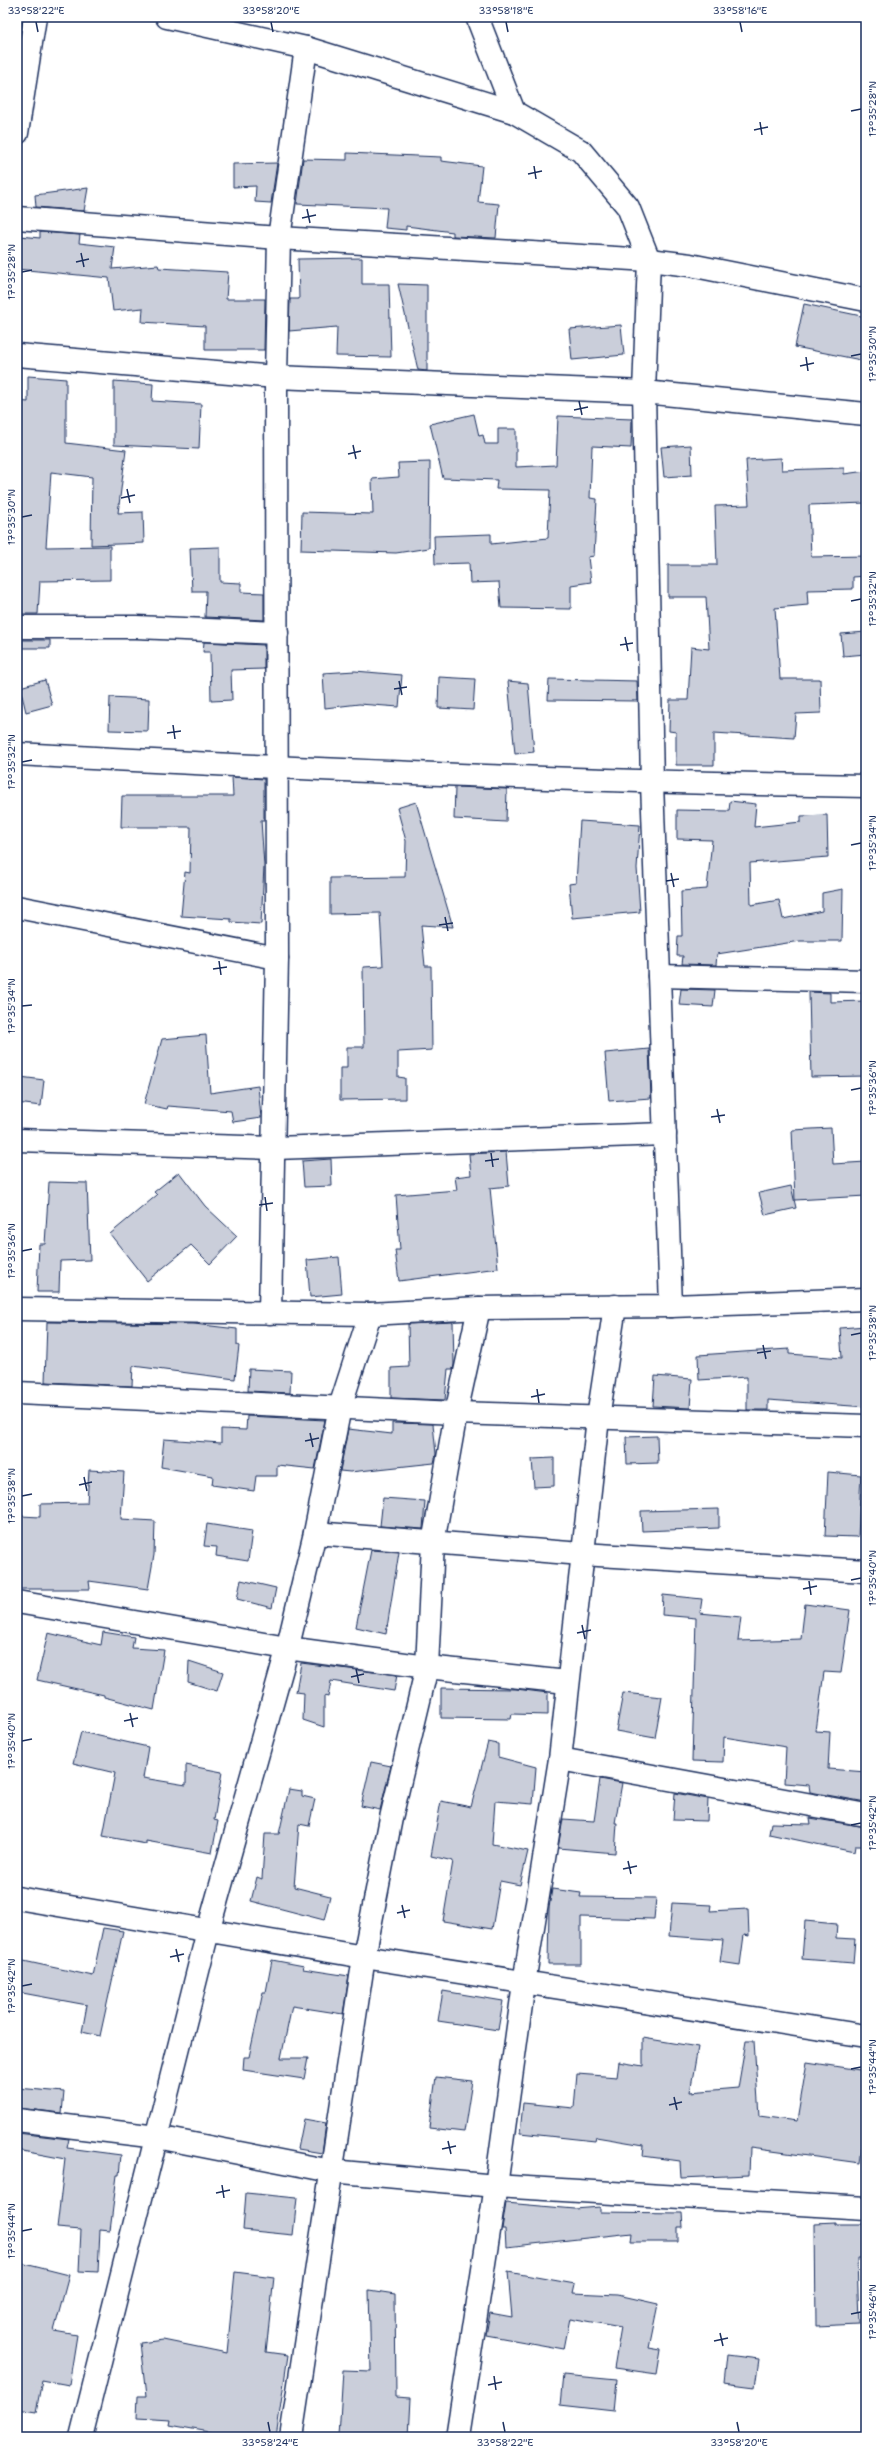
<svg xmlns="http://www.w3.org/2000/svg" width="883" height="2454" viewBox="0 0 883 2454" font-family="'Shantell Sans',sans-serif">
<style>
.building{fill:#caceda;stroke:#1b2f5e}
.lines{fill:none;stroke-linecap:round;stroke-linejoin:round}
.street-casing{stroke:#1b2f5e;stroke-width:25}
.street{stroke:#fff;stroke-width:22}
.ticks{fill:none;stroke:#1b2f5e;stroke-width:1.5}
.neatline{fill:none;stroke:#1b2f5e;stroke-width:1.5}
.ticks-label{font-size:10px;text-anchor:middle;fill:#1b2f5e}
</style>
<rect width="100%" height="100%" fill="#fff"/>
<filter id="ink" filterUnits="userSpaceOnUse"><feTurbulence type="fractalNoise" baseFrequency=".025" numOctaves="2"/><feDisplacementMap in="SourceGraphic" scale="8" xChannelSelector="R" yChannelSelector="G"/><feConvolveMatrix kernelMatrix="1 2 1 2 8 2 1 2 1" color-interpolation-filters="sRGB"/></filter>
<g filter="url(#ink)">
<g class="building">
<path d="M 347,153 L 441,157 L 441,161 L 482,166 L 478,202 L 499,204 L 496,238 L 453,236 L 453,232 L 406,226 L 406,230 L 385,228 L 387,208 L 297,204 L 303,159 L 347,160 Z"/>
<path d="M 277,163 L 271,203 L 255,202 L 256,186 L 233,187 L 233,164 Z"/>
<path d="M 88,188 L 84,211 L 36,207 L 35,195 Z"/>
<path d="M 40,232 L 80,235 L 79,243 L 115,247 L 112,269 L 158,265 L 159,268 L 228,272 L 226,299 L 265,299 L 264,350 L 205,350 L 205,326 L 142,322 L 143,308 L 113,311 L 109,278 L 17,269 L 20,236 L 40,238 Z"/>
<path d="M 362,258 L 362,284 L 389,284 L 391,357 L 336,356 L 337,327 L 289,331 L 290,299 L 299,299 L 298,259 Z"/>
<path d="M 398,284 L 427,285 L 427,371 L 418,370 Z"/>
<path d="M 804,304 L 866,317 L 866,361 L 795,347 Z"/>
<path d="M 621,325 L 624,355 L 572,360 L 569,329 Z"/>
<path d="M 28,376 L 66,379 L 66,443 L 126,450 L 118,513 L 143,512 L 144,543 L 91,545 L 92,477 L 51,472 L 46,547 L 110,546 L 110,580 L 40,581 L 38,614 L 17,614 L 17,401 L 28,402 Z"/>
<path d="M 114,381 L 153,384 L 152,401 L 201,404 L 199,449 L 114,445 Z"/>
<path d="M 474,414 L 479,436 L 483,435 L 485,444 L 498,444 L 498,429 L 516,429 L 516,467 L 556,465 L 558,416 L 632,419 L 631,448 L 592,446 L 590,498 L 597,499 L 594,556 L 588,557 L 591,582 L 571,585 L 571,609 L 501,608 L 499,582 L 470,583 L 469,563 L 435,564 L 434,536 L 491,534 L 491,544 L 548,538 L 550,490 L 496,489 L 497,480 L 443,478 L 430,424 Z"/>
<path d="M 691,445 L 692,475 L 664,477 L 661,447 Z"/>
<path d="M 781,458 L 782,470 L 844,468 L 844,474 L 866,471 L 866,503 L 809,505 L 811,557 L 866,556 L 866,576 L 853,577 L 853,589 L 807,590 L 808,605 L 775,608 L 780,679 L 820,679 L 821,713 L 796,714 L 794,738 L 714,733 L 714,765 L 676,765 L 676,732 L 669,731 L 670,700 L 688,700 L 691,647 L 709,649 L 706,597 L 668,597 L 668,565 L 717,565 L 715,506 L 749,505 L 746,460 Z"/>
<path d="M 430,462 L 429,548 L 396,553 L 301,550 L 302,512 L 373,514 L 372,479 L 399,477 L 398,463 Z"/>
<path d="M 220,547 L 220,582 L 241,583 L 241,592 L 264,593 L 264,620 L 205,617 L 206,591 L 192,591 L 190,548 Z"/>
<path d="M 866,632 L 866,654 L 843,656 L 841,634 Z"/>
<path d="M 17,640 L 50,640 L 50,648 L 22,648 L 22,642 L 17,642 Z"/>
<path d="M 204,642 L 264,645 L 264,669 L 231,670 L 232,700 L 211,701 L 210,652 L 203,652 Z"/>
<path d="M 355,671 L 402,675 L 399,707 L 359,704 L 325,708 L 323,673 Z"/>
<path d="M 439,677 L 475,679 L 473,710 L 438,708 Z"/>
<path d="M 549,679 L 637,681 L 638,701 L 548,700 Z"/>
<path d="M 45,680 L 52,705 L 26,712 L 20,687 Z"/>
<path d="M 508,681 L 528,683 L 534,752 L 515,754 Z"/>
<path d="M 110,697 L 149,699 L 148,731 L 109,730 Z"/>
<path d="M 232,777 L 264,779 L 264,820 L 261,820 L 264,866 L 261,924 L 231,922 L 231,919 L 181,916 L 185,872 L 190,873 L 191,827 L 121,827 L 122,796 L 233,796 Z"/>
<path d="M 455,787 L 507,789 L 506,822 L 454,819 Z"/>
<path d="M 730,801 L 756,804 L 754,827 L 801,822 L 801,816 L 827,815 L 828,857 L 750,863 L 751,905 L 779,900 L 783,919 L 822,911 L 822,893 L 843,889 L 842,941 L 800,941 L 717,954 L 716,965 L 682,964 L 683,956 L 677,956 L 678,936 L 682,936 L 681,891 L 707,889 L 712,840 L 677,839 L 677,810 L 729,811 Z"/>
<path d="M 416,802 L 453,927 L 421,925 L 425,966 L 431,966 L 432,1050 L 398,1052 L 398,1077 L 405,1078 L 405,1099 L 340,1100 L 340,1068 L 347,1068 L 347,1047 L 364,1047 L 363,967 L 383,966 L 380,913 L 330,914 L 330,878 L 405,877 L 406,841 L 397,808 Z"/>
<path d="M 580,821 L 640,825 L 637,868 L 640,912 L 572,918 L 569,884 L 576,883 Z"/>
<path d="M 681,989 L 715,990 L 713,1007 L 679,1005 Z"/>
<path d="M 809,992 L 830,993 L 830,1002 L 866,1001 L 866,1076 L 811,1077 Z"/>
<path d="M 206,1035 L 210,1093 L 258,1086 L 261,1118 L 233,1122 L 231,1111 L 168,1106 L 167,1109 L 144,1104 L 162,1039 Z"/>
<path d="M 649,1049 L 651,1098 L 609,1101 L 605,1053 Z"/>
<path d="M 20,1077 L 44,1080 L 41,1106 L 17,1103 Z"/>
<path d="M 831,1128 L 833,1164 L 866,1162 L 866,1196 L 795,1200 L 792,1130 Z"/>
<path d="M 506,1152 L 509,1186 L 490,1188 L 498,1268 L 399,1281 L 395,1250 L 400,1250 L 396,1195 L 457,1190 L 455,1177 L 471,1175 L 469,1154 Z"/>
<path d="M 331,1159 L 332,1186 L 304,1187 L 302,1161 Z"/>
<path d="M 179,1172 L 205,1206 L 237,1236 L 210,1264 L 191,1245 L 147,1281 L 110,1234 L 157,1195 L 154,1192 Z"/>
<path d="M 49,1182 L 87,1183 L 90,1260 L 60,1261 L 59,1292 L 37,1292 L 39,1244 L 45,1244 Z"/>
<path d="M 791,1186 L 796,1208 L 765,1215 L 759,1193 Z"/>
<path d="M 339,1257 L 342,1294 L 310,1297 L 307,1260 Z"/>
<path d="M 47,1322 L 194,1324 L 237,1329 L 237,1345 L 239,1346 L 235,1379 L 133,1366 L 132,1386 L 45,1382 Z"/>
<path d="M 453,1322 L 454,1365 L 453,1369 L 448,1369 L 445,1400 L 391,1398 L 391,1368 L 409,1367 L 408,1324 Z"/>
<path d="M 866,1326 L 866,1407 L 768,1400 L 768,1410 L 747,1410 L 747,1377 L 699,1380 L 698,1355 L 789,1349 L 789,1354 L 842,1358 L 840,1328 Z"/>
<path d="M 249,1369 L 291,1371 L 290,1393 L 248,1391 Z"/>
<path d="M 655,1376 L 692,1379 L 690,1408 L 653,1406 Z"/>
<path d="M 247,1416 L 325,1420 L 315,1469 L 277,1465 L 277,1476 L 256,1476 L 254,1491 L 212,1485 L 213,1476 L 161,1467 L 164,1439 L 221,1443 L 221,1429 L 246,1430 Z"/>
<path d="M 392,1423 L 433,1424 L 436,1454 L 434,1463 L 350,1472 L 340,1471 L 348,1429 L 392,1434 Z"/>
<path d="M 657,1436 L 658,1463 L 627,1464 L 626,1437 Z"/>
<path d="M 554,1458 L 554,1486 L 534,1487 L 532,1459 Z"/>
<path d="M 89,1470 L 124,1472 L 121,1519 L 155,1521 L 154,1555 L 148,1589 L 89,1581 L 90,1589 L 17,1589 L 21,1516 L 40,1517 L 40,1504 L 87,1503 Z"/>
<path d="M 828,1472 L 861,1475 L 858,1537 L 825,1536 Z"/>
<path d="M 383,1498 L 425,1501 L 423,1529 L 380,1526 Z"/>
<path d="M 719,1509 L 719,1528 L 642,1531 L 641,1511 Z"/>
<path d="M 207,1524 L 252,1531 L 248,1561 L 216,1556 L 217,1547 L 204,1546 Z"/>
<path d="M 371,1550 L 399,1552 L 386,1634 L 356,1627 Z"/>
<path d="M 241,1580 L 276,1588 L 272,1608 L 237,1599 Z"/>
<path d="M 663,1595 L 702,1599 L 700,1613 L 741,1617 L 738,1641 L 801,1639 L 805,1604 L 850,1610 L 841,1673 L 824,1672 L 816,1731 L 830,1732 L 828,1769 L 866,1772 L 866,1802 L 810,1792 L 809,1785 L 784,1783 L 786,1747 L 724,1737 L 723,1762 L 692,1761 L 696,1618 L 662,1615 Z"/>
<path d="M 103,1632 L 134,1637 L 132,1648 L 164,1650 L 154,1710 L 104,1697 L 104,1695 L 37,1680 L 48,1633 L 101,1645 Z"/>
<path d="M 189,1661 L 223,1672 L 217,1691 L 188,1682 Z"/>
<path d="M 301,1663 L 397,1675 L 394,1691 L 331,1681 L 328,1697 L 324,1696 L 324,1727 L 303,1720 L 304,1693 L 296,1692 Z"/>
<path d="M 441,1688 L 516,1689 L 548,1693 L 548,1715 L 512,1714 L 511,1719 L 441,1718 Z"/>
<path d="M 623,1693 L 662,1697 L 655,1738 L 616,1731 Z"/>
<path d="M 81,1732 L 148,1747 L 143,1778 L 186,1785 L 186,1765 L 222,1772 L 214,1820 L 218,1821 L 212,1853 L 146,1841 L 146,1844 L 103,1836 L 115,1773 L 73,1763 Z"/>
<path d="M 488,1742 L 498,1744 L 498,1757 L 536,1767 L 533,1804 L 495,1801 L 492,1844 L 528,1851 L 520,1885 L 500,1881 L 492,1929 L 443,1921 L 453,1861 L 431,1856 L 441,1801 L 471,1807 Z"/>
<path d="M 371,1762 L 391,1766 L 380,1810 L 361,1806 Z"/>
<path d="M 600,1779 L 622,1783 L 615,1823 L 617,1823 L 615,1853 L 558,1848 L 563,1819 L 594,1821 Z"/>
<path d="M 289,1789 L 302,1791 L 302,1796 L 315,1799 L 309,1826 L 299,1824 L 294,1887 L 330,1896 L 324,1920 L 251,1901 L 257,1877 L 262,1879 L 265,1834 L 279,1834 Z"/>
<path d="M 675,1793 L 708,1799 L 707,1821 L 673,1820 Z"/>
<path d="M 810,1818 L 866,1827 L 866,1846 L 855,1846 L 854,1852 L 769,1834 L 771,1823 L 811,1824 Z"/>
<path d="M 552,1889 L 581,1893 L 580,1897 L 656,1898 L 654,1919 L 581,1917 L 581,1964 L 548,1964 L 549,1908 Z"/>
<path d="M 672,1903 L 711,1905 L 710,1911 L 748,1909 L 749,1936 L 744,1935 L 740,1965 L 720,1962 L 723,1940 L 669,1936 Z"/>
<path d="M 805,1921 L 837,1924 L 836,1938 L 855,1939 L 853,1963 L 802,1959 Z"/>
<path d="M 103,1928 L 123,1931 L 100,2036 L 82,2032 L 87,2005 L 17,1992 L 17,1978 L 19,1960 L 93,1976 Z"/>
<path d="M 272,1960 L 304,1966 L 303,1969 L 349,1976 L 343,2014 L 292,2006 L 281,2058 L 308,2058 L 304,2079 L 243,2070 L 244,2057 L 249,2057 L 263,1992 L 266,1992 Z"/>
<path d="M 443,1991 L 503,2001 L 498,2030 L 438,2021 Z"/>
<path d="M 643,2038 L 698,2047 L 690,2092 L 738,2088 L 746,2041 L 754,2041 L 759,2116 L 797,2121 L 807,2062 L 866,2071 L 866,2116 L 860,2163 L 750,2148 L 749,2175 L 681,2178 L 680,2161 L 643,2156 L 644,2145 L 596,2137 L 595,2141 L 520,2133 L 523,2103 L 574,2108 L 577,2074 L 617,2077 L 619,2062 L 643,2066 Z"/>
<path d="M 436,2077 L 472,2081 L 464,2132 L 429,2128 Z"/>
<path d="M 17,2088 L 64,2092 L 62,2113 L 17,2108 Z"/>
<path d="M 304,2119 L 326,2123 L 322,2153 L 298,2149 Z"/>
<path d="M 17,2133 L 69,2139 L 67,2148 L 121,2155 L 119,2175 L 117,2175 L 110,2231 L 100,2230 L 98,2272 L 79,2271 L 81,2230 L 57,2228 L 65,2159 L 17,2150 Z"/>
<path d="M 246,2193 L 297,2198 L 293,2235 L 243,2230 Z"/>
<path d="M 506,2203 L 575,2209 L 600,2207 L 600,2212 L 682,2213 L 683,2227 L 678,2227 L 678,2242 L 631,2242 L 632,2233 L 506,2247 L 505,2229 L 502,2229 Z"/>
<path d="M 835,2222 L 835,2224 L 866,2224 L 866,2259 L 857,2259 L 859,2324 L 816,2326 L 815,2223 Z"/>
<path d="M 17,2262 L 69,2275 L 54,2331 L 77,2335 L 69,2385 L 42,2380 L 36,2412 L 17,2409 Z"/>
<path d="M 235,2272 L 274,2277 L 266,2352 L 288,2355 L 276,2437 L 238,2437 L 170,2425 L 171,2420 L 137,2418 L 138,2396 L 146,2396 L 140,2343 L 163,2340 L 227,2353 Z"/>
<path d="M 508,2272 L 575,2284 L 573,2293 L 618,2295 L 658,2304 L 649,2348 L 661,2350 L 657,2374 L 614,2368 L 621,2327 L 570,2318 L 564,2349 L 486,2335 L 490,2313 L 512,2317 Z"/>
<path d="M 369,2290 L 395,2294 L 396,2397 L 411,2398 L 409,2437 L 339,2437 L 343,2370 L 371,2371 Z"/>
<path d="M 727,2355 L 759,2359 L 755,2387 L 724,2383 Z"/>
<path d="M 563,2375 L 617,2380 L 614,2411 L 560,2405 Z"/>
</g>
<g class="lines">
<g class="street-casing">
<g id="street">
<path d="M 167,17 L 306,48 L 514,112 L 581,151 L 628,207 L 649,260 L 644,392 L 652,783 L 671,1306"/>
<path d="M 477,17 L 514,112"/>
<path d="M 17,133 L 35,17"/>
<path d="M 17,218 L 279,238 L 649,260 L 690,265 L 866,300"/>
<path d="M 17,355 L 276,377 L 644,392 L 866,414"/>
<path d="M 17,627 L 136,627 L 277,633"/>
<path d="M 17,754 C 300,769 583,782 866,786"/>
<path d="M 17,907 L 277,958"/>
<path d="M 659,976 L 866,981"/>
<path d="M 17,1140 L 275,1148 L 665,1134"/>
<path d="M 17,1309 L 370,1314 L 479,1308 L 671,1306 L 866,1299"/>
<path d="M 270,1313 L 277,958 L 276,377 L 279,238 L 306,48"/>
<path d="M 17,1393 L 456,1413 L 866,1426"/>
<path d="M 315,1533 L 582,1554 L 866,1571"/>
<path d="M 17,1602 L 287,1648 L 427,1667 L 567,1682"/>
<path d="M 560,1759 L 866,1815"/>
<path d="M 17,1898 L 364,1957 L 866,2036"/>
<path d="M 17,2120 L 157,2137 L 331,2171 L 496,2186 L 866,2208"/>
<path d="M 81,2437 L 208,1931 L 286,1654 L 315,1533 L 340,1407 L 370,1314"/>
<path d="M 291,2437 L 364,1957 L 391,1818 L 427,1667 L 433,1543 L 456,1413 L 479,1308"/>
<path d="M 457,2437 L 496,2186 L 524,1983 L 560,1759 L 598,1418 L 615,1306"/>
</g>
</g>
<use href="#street" class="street"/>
</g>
</g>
<path class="ticks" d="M 36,22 L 38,32M 271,22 L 273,32M 506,22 L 508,32M 740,22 L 742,32M 851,111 L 861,109M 760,122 L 762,135M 754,130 L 768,127M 534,166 L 536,179M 528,174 L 542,171M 307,209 L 310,223M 302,218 L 316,215M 81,253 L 84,267M 76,262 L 89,259M 22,272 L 32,270M 851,356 L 861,354M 806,357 L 808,371M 800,366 L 814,363M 579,401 L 582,415M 574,410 L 588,407M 353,445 L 356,459M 348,454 L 361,451M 127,489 L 130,503M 121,498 L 135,495M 22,517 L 32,515M 851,601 L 861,599M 625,637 L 628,651M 620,645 L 633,643M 399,681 L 402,695M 394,689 L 407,687M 173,725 L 175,739M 167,733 L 181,731M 22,762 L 32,760M 851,845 L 861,843M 671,873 L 674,887M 666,881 L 679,879M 445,917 L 448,931M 439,925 L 453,923M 219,961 L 221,975M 213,969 L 227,967M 22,1006 L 32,1005M 851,1090 L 861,1088M 717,1109 L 720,1123M 711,1117 L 725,1115M 491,1153 L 493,1167M 485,1161 L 499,1159M 265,1197 L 267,1211M 259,1205 L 273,1203M 22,1251 L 32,1249M 851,1335 L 861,1333M 763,1345 L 766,1359M 757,1353 L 771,1351M 537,1389 L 539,1403M 531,1397 L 545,1394M 310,1433 L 313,1447M 305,1441 L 319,1438M 84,1477 L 87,1491M 79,1485 L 92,1482M 22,1496 L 32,1494M 851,1580 L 861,1578M 809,1581 L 811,1595M 803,1589 L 817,1586M 582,1625 L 585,1639M 577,1633 L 591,1630M 356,1669 L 359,1683M 351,1677 L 364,1674M 130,1713 L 133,1727M 124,1721 L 138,1718M 22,1741 L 32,1739M 851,1825 L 861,1823M 628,1861 L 631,1874M 623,1869 L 637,1866M 402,1905 L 405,1918M 397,1913 L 410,1910M 176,1949 L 179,1962M 170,1957 L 184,1954M 22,1986 L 32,1984M 851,2069 L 861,2067M 674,2097 L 677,2110M 669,2105 L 682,2102M 448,2141 L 451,2154M 442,2149 L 456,2146M 222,2185 L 224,2198M 216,2193 L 230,2190M 22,2231 L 32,2229M 851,2314 L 861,2312M 720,2333 L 723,2346M 714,2341 L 728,2338M 494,2376 L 496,2390M 488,2385 L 502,2382M 268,2422 L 270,2432M 503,2422 L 505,2432M 737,2422 L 739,2432"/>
<rect width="883" height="2454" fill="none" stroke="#fff" stroke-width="44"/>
<rect x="22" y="22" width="839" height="2410" class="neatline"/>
<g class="ticks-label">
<text x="36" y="14">33°58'22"E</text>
<text x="271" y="14">33°58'20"E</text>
<text x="506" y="14">33°58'18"E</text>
<text x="740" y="14">33°58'16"E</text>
<text transform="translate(872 109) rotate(-90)" y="4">17°35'28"N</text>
<text transform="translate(11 272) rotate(-90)" y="4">17°35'28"N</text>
<text transform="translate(872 354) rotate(-90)" y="4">17°35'30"N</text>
<text transform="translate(11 517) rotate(-90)" y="4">17°35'30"N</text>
<text transform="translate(872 599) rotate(-90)" y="4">17°35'32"N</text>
<text transform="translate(11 762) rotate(-90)" y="4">17°35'32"N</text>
<text transform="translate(872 843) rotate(-90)" y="4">17°35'34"N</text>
<text transform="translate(11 1006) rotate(-90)" y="4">17°35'34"N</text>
<text transform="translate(872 1088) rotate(-90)" y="4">17°35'36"N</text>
<text transform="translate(11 1251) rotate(-90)" y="4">17°35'36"N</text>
<text transform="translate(872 1333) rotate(-90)" y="4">17°35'38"N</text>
<text transform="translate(11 1496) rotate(-90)" y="4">17°35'38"N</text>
<text transform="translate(872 1578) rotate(-90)" y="4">17°35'40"N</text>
<text transform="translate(11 1741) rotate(-90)" y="4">17°35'40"N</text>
<text transform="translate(872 1823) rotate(-90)" y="4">17°35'42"N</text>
<text transform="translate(11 1986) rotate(-90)" y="4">17°35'42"N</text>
<text transform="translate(872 2067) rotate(-90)" y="4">17°35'44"N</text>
<text transform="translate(11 2231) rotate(-90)" y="4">17°35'44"N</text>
<text transform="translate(872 2312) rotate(-90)" y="4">17°35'46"N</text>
<text x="270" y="2446">33°58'24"E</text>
<text x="505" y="2446">33°58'22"E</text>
<text x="739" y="2446">33°58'20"E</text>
</g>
</svg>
